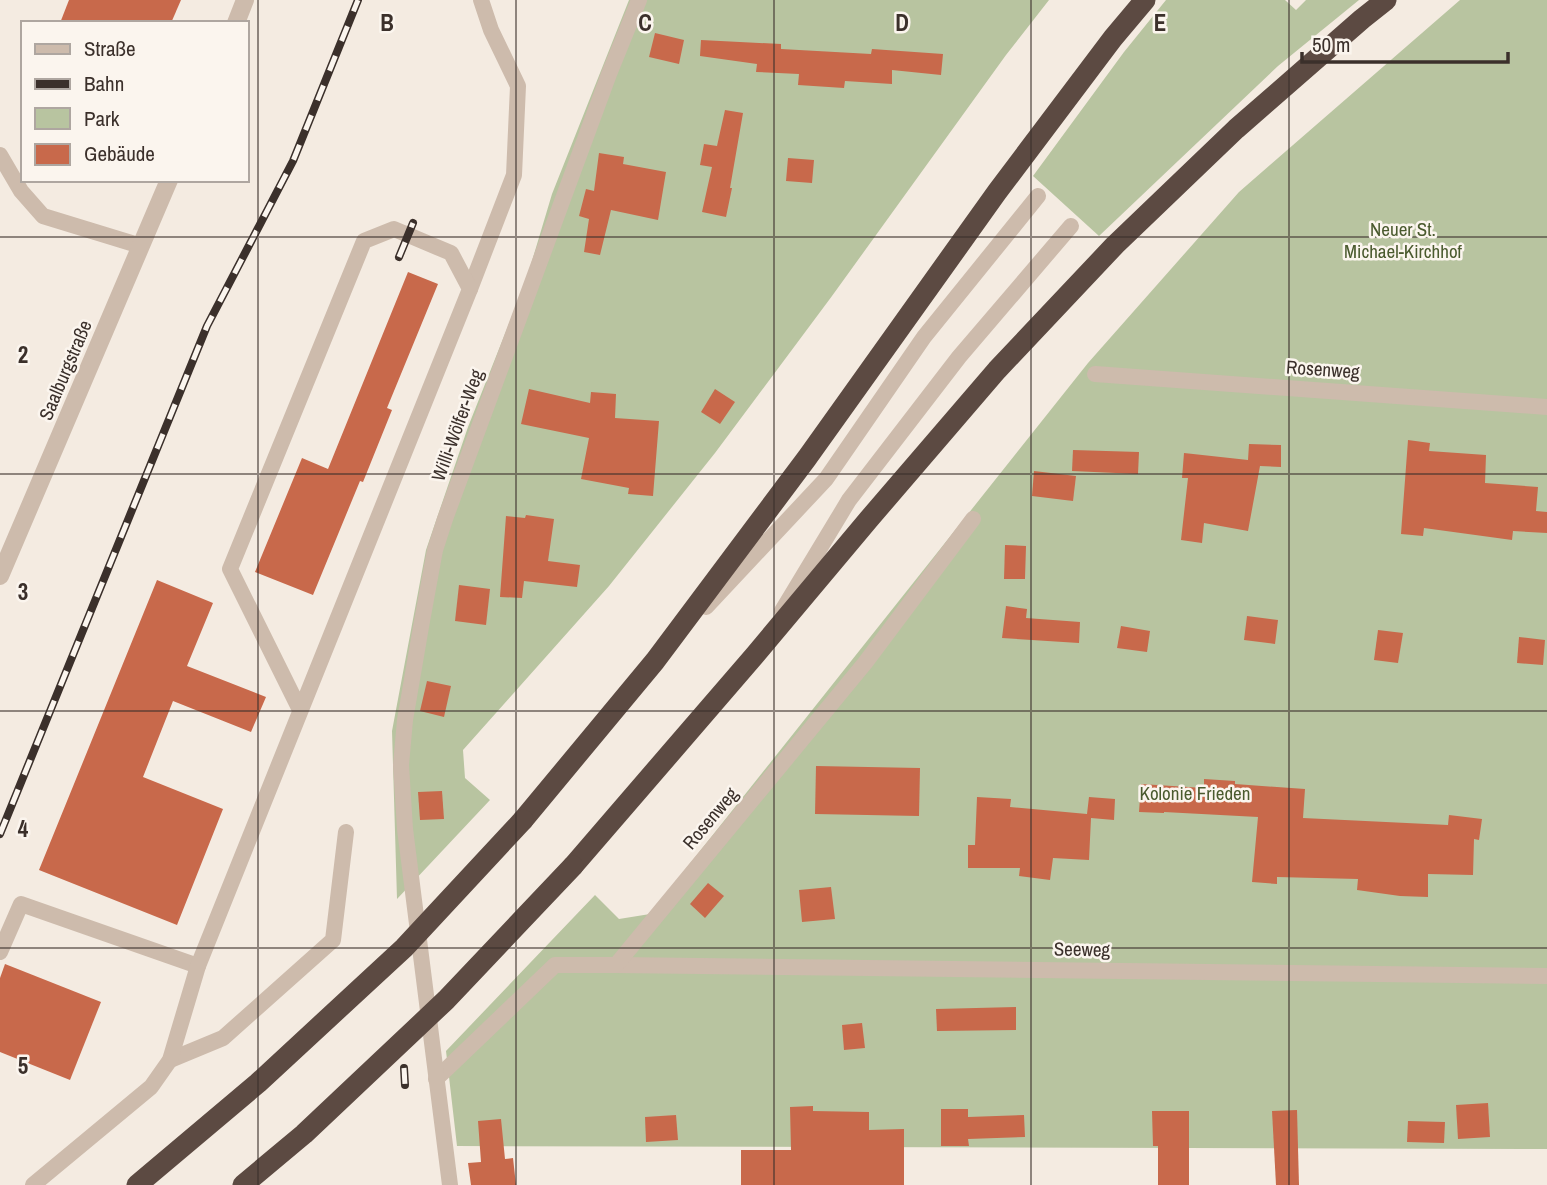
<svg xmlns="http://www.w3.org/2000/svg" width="1547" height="1185" viewBox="0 0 1547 1185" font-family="'Archivo Narrow',sans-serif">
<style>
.green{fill:#b8c4a0}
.building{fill:#c8694b}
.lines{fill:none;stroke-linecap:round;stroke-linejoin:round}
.service{stroke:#cdbbac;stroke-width:16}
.minor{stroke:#cdbbac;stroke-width:18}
.motorway{stroke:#5c4a42;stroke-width:21}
.rail-casing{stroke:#3b302b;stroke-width:8}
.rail{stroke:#fbf5ee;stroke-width:5;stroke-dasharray:16;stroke-linecap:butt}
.motorway-bridge{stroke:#5c4a42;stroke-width:21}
.grid{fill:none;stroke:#3b302b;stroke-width:2;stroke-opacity:0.55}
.labels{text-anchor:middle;stroke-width:5;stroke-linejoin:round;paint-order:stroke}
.park-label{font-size:19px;fill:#4a5a2e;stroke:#fbf5ee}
.street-label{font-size:19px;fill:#3b302b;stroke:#fbf5ee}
.grid-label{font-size:23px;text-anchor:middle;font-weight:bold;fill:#3b302b;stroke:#fbf5ee;stroke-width:5;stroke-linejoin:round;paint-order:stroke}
</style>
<rect width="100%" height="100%" fill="#f4ebe1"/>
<g class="green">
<path d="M 629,0 L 1049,0 L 1006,55 L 832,296 L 715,453 L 609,586 L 463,750 L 465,778 L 490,800 L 397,899 L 392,731 L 426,550 L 468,427 L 526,281 L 552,194 Z"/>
<path d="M 1166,0 L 1285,0 L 1296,10 L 1306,0 L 1359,0 L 1278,66 L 1099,236 L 1033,176 L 1124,52 Z"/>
<path d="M 1460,0 L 1547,0 L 1547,1149 L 457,1146 L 446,1051 L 595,895 L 619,919 L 650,914 L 1088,363 L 1239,192 Z"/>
</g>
<g class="building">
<path d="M 69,0 L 181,0 L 171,23 L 60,23 Z"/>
<path d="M 655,33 L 684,40 L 679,64 L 649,57 Z"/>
<path d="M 701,40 L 781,44 L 781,49 L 871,54 L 872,49 L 943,54 L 941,75 L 892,70 L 892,84 L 845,81 L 844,88 L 798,85 L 799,74 L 756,72 L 757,64 L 700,56 Z"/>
<path d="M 725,110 L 743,113 L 730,188 L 732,188 L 726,217 L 702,212 L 712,167 L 700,165 L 704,144 L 717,146 Z"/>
<path d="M 599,153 L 624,157 L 623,164 L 666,172 L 658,220 L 611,210 L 600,255 L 584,252 L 589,219 L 579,216 L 586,189 L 594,191 Z"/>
<path d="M 788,158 L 814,160 L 812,183 L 786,181 Z"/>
<path d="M 408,272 L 438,284 L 387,408 L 392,410 L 363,482 L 360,481 L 313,595 L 255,572 L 302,458 L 328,469 Z"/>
<path d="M 529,389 L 590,403 L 591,392 L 616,394 L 615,418 L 659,421 L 653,496 L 628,494 L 629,488 L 581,479 L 589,438 L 521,424 Z"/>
<path d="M 715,389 L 735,402 L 720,424 L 701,412 Z"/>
<path d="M 1408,440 L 1430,443 L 1429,451 L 1486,455 L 1485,483 L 1538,487 L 1536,511 L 1547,512 L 1547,533 L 1513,531 L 1512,540 L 1424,528 L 1423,536 L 1401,534 Z"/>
<path d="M 1249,444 L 1281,445 L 1281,467 L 1260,466 L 1248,531 L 1204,523 L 1202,543 L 1181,540 L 1188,478 L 1182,478 L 1184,453 L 1248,460 Z"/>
<path d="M 1073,450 L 1139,452 L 1138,474 L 1072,471 Z"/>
<path d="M 1034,471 L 1076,476 L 1073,501 L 1032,496 Z"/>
<path d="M 526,515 L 554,519 L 548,561 L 580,565 L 577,587 L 524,581 L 522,598 L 500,597 L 506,516 L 525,518 Z"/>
<path d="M 1005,545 L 1026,546 L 1025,579 L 1004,579 Z"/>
<path d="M 157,580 L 213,603 L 187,666 L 266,697 L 251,732 L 173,701 L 143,777 L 223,809 L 177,925 L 39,870 Z"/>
<path d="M 459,585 L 490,589 L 486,625 L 455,621 Z"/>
<path d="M 1006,606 L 1027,609 L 1026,618 L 1080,622 L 1079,643 L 1002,638 Z"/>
<path d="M 1247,616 L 1278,620 L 1275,644 L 1244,640 Z"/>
<path d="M 1121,626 L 1150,631 L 1147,652 L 1117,648 Z"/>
<path d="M 1378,630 L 1403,633 L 1398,663 L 1374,660 Z"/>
<path d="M 1519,637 L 1545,640 L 1543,665 L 1517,663 Z"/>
<path d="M 427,681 L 451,686 L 444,717 L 420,711 Z"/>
<path d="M 816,766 L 920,768 L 919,816 L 815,814 Z"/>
<path d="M 1204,779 L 1235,781 L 1235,784 L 1305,789 L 1303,818 L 1448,825 L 1449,815 L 1482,819 L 1479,840 L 1474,839 L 1473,875 L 1428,874 L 1428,897 L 1400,896 L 1357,890 L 1358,879 L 1277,877 L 1277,884 L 1252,882 L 1258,817 L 1164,812 L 1164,813 L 1139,812 L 1141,784 L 1204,788 Z"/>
<path d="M 442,791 L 444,819 L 420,820 L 418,792 Z"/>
<path d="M 977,797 L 1011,799 L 1010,807 L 1087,814 L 1089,797 L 1115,799 L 1114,820 L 1091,818 L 1089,860 L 1053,858 L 1050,880 L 1019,876 L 1020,868 L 968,868 L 968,845 L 975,845 Z"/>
<path d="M 708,883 L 724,896 L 705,918 L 690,904 Z"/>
<path d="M 831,887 L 835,919 L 802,922 L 799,890 Z"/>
<path d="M 5,964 L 101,1002 L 70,1080 L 0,1052 L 0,978 Z"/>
<path d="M 1016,1007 L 1016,1030 L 937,1031 L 936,1009 Z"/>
<path d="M 862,1023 L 865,1048 L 844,1050 L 842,1025 Z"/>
<path d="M 1488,1103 L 1490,1137 L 1458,1139 L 1456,1105 Z"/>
<path d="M 813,1106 L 813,1111 L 869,1112 L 869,1130 L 904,1129 L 904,1185 L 741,1185 L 741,1150 L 791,1150 L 790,1107 Z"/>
<path d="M 941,1109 L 968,1109 L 968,1117 L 1024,1115 L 1025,1137 L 968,1139 L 969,1146 L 941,1146 Z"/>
<path d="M 1297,1110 L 1299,1185 L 1276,1185 L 1272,1111 Z"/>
<path d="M 1152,1111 L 1189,1111 L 1189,1185 L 1158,1185 L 1158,1146 L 1153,1146 Z"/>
<path d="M 676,1115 L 678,1140 L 646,1142 L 645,1117 Z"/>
<path d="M 501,1119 L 505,1159 L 513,1158 L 516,1185 L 471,1185 L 468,1163 L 481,1162 L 478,1121 Z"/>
<path d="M 1408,1121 L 1445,1122 L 1444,1143 L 1407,1142 Z"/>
</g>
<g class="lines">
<g class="service">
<path d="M 0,155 L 21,191 L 43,216 L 141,246"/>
<path d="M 470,289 L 514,175 L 518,86 L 491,30 L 481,0"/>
<path d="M 1095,374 L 1547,407"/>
<path d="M 706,607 L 826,479 L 924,337 L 1038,196"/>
<path d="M 782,611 L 849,500 L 959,357 L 1071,226"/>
<path d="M 0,952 L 21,904 L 198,966"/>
<path d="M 616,965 L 1547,976"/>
<path d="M 170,1060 L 223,1038 L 333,940 L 346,832"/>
<path d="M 436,1079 L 555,965 L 616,965 L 865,663 L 973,519"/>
<path d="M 33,1185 L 151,1087 L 170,1060 L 198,966 L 470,289 L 451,253 L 394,229 L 364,241 L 230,569 L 300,710"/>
<path d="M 450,1185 L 405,829 L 401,765 L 405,720 L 422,621 L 435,550 L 445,519 L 609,74 L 639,0"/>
</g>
<g class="minor">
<path d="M 236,23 L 245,0"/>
<path d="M 0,576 L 169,180"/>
</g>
<g class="motorway">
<path d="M 523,820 L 655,661 L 807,458 L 997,192 L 1113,38 L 1145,0"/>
<path d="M 573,866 L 755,655 L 869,519 L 997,370 L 1115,245 L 1236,129 L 1362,19 L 1386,0"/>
</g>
<g class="rail-casing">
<g id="rail">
<path d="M 399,257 L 413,223"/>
<path d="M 0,834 L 207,326 L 293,161 L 358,0"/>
<path d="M 404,1068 L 405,1085"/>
</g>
</g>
<use href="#rail" class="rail"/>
<g class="motorway-bridge">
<path d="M 137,1185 L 258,1083 L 404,948 L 523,820"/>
<path d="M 243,1185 L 304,1134 L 446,1000 L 573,866"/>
</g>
</g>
<path class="grid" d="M 258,0 L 258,1185M 516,0 L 516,1185M 774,0 L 774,1185M 1031,0 L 1031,1185M 1289,0 L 1289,1185M 0,237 L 1547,237M 0,474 L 1547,474M 0,711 L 1547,711M 0,948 L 1547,948"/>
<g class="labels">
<g class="park-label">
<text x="1403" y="236">Neuer St.<tspan x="1403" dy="22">Michael-Kirchhof</tspan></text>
<text x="1195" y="800">Kolonie Frieden</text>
</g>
<g class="street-label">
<text transform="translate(1323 369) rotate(4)" y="7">Rosenweg</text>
<text transform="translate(65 370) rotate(-67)" y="7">Saalburgstraße</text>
<text transform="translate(457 425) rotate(-70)" y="7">Willi-Wölfer-Weg</text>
<text transform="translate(710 818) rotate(-50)" y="7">Rosenweg</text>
<text transform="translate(1082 949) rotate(1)" y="7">Seeweg</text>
</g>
</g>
<g class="grid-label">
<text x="387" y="31">B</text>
<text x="645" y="31">C</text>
<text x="902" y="31">D</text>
<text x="1160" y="31">E</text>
<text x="23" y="363">2</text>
<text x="23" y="600">3</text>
<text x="23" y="837">4</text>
<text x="23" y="1074">5</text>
</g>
<rect x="21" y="21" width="228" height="161" fill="#fbf5ee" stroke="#aea6a0" stroke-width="2"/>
<rect x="35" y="44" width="35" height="10" fill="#cdbbac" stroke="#aea6a0" stroke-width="2"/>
<text x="84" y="56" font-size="21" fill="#3b302b">Straße</text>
<rect x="35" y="79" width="35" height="10" fill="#3b302b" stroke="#aea6a0" stroke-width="2"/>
<text x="84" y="91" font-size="21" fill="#3b302b">Bahn</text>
<rect x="35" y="108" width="35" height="21" fill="#b8c4a0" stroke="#aea6a0" stroke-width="2"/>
<text x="84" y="126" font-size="21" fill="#3b302b">Park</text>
<rect x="35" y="144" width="35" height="21" fill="#c8694b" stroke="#aea6a0" stroke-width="2"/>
<text x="84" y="161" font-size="21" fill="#3b302b">Gebäude</text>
<path d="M1302 52v10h206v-10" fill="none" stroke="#3b302b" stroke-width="3.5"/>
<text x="1312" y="52" font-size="21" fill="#3b302b" stroke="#fbf5ee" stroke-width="5" paint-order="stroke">50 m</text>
</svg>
